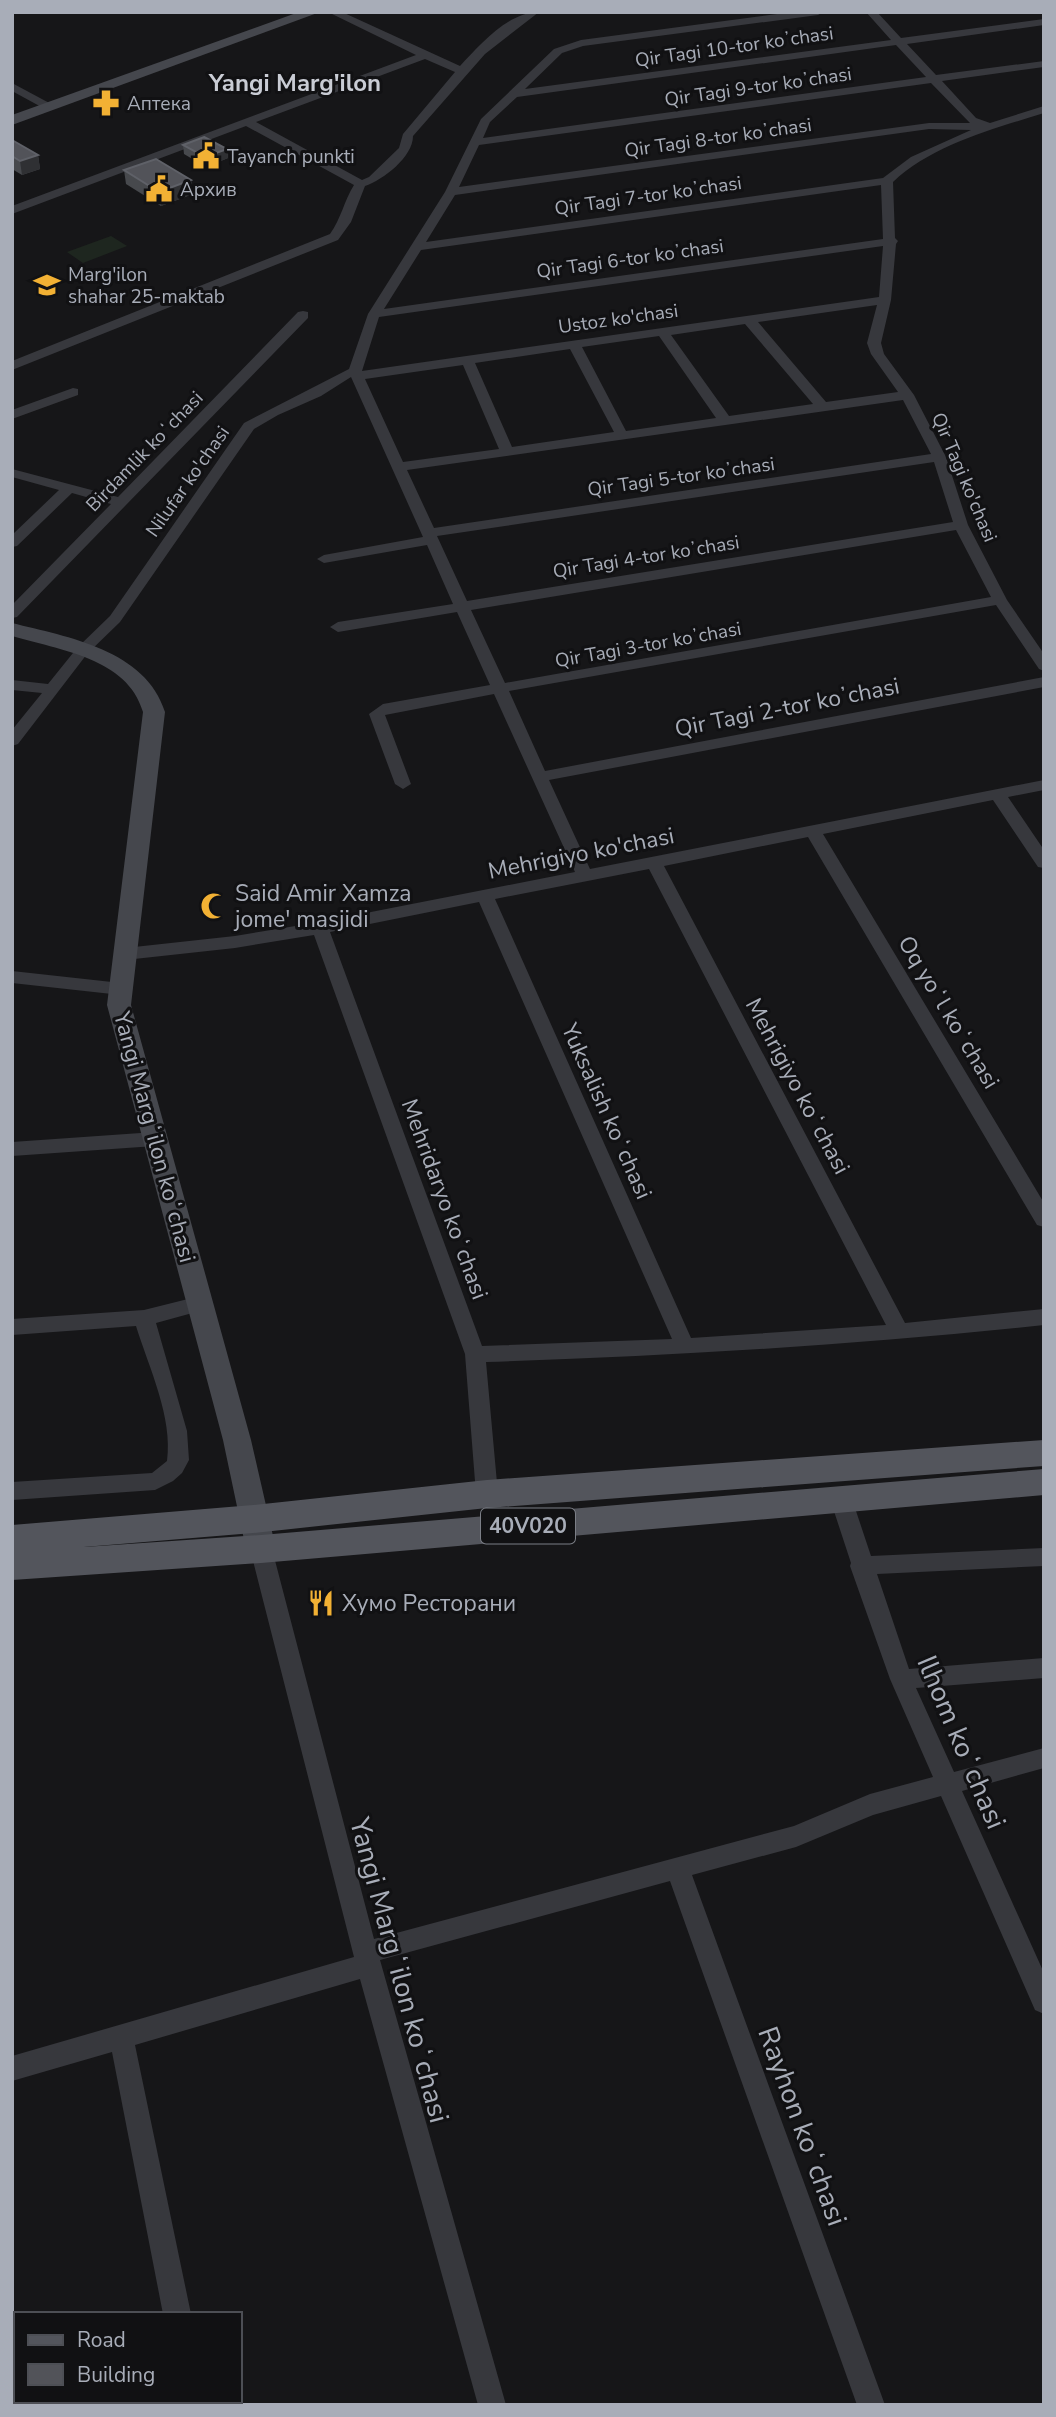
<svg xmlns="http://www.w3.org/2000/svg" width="1056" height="2417" viewBox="0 0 1056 2417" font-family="'Nunito Sans',sans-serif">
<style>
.green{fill:#1e261f}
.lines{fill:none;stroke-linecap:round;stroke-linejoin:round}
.minor{fill:#37383d;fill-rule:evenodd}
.secondary{fill:#45474d;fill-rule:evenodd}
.primary{fill:#53555c;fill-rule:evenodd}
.wall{fill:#47494d}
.shaded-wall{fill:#2f3033}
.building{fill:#525359;stroke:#5f6168;stroke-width:2}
.labels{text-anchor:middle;stroke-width:6;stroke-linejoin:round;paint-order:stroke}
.far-street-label{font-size:19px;fill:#a8adb8;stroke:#111113}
.far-poi-label{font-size:19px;fill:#a8adb8;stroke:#111113;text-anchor:start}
.shield{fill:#111113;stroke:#7b7e86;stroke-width:2}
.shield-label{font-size:21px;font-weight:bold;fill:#a8adb8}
.street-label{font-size:23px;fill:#a8adb8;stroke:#111113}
.poi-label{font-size:23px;fill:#a8adb8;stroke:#111113;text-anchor:start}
.far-district-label{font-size:24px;font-weight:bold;fill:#c9ccd4;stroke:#111113}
.near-street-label{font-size:28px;fill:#a8adb8;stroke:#111113}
</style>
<rect width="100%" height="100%" fill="#161618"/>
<path class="green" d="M 111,236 L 127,246 L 83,263 L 67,252 Z"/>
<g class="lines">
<g class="minor">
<path d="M 328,12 L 342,12 L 460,66 C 480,45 508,12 539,12 L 485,54 L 413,136 C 413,157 383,180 365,186 L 351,222 L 338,240 L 12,370 L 12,361 L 330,234 C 341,219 344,201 354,185 L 246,126 L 12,214 L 12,206 L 416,55 ZM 425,59 L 455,72 L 403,134 L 399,148 L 369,177 L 362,180 L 256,122 Z"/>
<path d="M 792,12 L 823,12 L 818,15 L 583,46 L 562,53 L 525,89 L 891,40 L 866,12 L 877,12 L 901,38 L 1044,19 L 1044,25 L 907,44 L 936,75 L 1044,61 L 1044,67 L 942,81 L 976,118 L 990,123 L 1044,106 L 1044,113 C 993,129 932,145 893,182 L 895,238 L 898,241 L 896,244 L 891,300 L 881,343 L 884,354 L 914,395 L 946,457 L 968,525 L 1007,600 L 1044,654 L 1044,671 L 1039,669 L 996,605 L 509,691 L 545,771 L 1044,677 L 1044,687 L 549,780 L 590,869 L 1044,780 L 1044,790 L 1008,797 L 1044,850 L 1044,868 L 1038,867 L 993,800 L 823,834 L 1044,1203 L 1044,1227 L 1037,1225 L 808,837 L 664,866 L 905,1323 L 1044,1309 L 1044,1325 C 858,1345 672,1356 486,1362 L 498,1494 L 495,1500 L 487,1503 L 479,1500 L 476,1494 L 465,1354 L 314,935 L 235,948 L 125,960 L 116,954 L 125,948 L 235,936 L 320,922 L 575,872 L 494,694 L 385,715 L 411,784 L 403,789 L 395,784 L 369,714 L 383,704 L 490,685 L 457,612 L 338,632 L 330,627 L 338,622 L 453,604 L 427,545 L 324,563 L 317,559 L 324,555 L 423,537 L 351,377 L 321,396 L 278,415 L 254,429 L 120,622 L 87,654 L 18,744 L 12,746 L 12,730 L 42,693 L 12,690 L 12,680 L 48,684 L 77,648 L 110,616 L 244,423 L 349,369 L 368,314 L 445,192 L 481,119 L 554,49 L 581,40 ZM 896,45 L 926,77 L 483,138 L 490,122 L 517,97 ZM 931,83 L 970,123 L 929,123 L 459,187 L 479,145 ZM 929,129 L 971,130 L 911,157 L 883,178 L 426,242 L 455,195 ZM 881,185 L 883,239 L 384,309 L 421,250 ZM 883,246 L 879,297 L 362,371 L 379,317 ZM 877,305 L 867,343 L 871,354 L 898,392 L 826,402 L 758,322 ZM 745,324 L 813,404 L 729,416 L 671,335 ZM 659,336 L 716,418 L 626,431 L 582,347 ZM 570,349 L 614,432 L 512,447 L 475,363 ZM 463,365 L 499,449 L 403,462 L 365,379 ZM 903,400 L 931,454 L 434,528 L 407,470 ZM 934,462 L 953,522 L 467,601 L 437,536 ZM 956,530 L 991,597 L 505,683 L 471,610 ZM 649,869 L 886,1325 L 691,1338 L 495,899 ZM 479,902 L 672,1339 L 482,1346 L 330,932 Z"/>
<path d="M 12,83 L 53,105 L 55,107 L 45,109 L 12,91 Z"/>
<path d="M 303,311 L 308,312 L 308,318 L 17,617 L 12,618 L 12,605 L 111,504 L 72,493 L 17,546 L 12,547 L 12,535 L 59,490 L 12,477 L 12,469 L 118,497 L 298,312 Z"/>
<path d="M 73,388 L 78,389 L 78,395 L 12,419 L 12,410 Z"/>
<path d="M 12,971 L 121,983 L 130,989 L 121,995 L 12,983 Z"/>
<path d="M 155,1132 L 162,1134 L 164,1139 L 162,1144 L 155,1146 L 12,1156 L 12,1142 Z"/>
<path d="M 200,1296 L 207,1299 L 210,1304 L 207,1309 L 156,1323 L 187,1431 L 189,1460 L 182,1473 L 173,1481 L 155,1490 L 12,1500 L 12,1482 L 152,1473 L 167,1461 C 173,1417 149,1368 136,1326 L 12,1335 L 12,1319 L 144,1310 Z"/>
<path d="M 841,1490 L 849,1493 L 852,1499 L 871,1556 L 1044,1548 L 1044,1566 L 877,1574 L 909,1669 L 1044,1658 L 1044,1678 L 916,1688 L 954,1772 L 1044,1748 L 1044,1768 L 962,1791 L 1044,1973 L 1044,2014 L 1035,2010 L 941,1796 L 873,1815 L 796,1847 L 692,1875 L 885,2405 L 857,2405 L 670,1881 L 380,1960 L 506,2405 L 478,2405 L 360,1979 L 135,2045 L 191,2314 L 163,2314 L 112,2052 L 12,2081 L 12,2056 L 354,1957 L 250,1549 L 253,1543 L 261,1540 L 269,1543 L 272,1549 L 374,1939 L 794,1826 L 870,1794 L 933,1777 L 890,1679 L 850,1566 L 851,1563 L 830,1499 L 833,1493 Z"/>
<path d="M 180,2401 L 208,2401 L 209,2405 L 181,2405 Z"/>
</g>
<g class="secondary">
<path d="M 299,12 L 320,12 L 12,125 L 12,115 Z"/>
<path d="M 12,623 C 68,637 146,650 165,712 L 131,1005 L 251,1440 L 276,1549 L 271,1558 L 261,1561 L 251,1558 L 246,1549 L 223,1440 L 107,1005 L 143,712 C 128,658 59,650 12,636 Z"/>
</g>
<path class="primary" d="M 1044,1440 L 1044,1466 L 487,1508 L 253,1533 L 84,1547 L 261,1535 L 1044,1469 L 1044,1495 L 261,1563 L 12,1580 L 12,1525 L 253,1505 L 487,1480 Z"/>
</g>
<g class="wall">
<path d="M 12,140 L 38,155 L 40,169 L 22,175 L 12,169 Z"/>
<path d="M 183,145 L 227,149 L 228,158 L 206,167 L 184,154 Z"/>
<path d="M 124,170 L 191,180 L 193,194 L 161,206 L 126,184 Z"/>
</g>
<g class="shaded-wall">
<path d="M 227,149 L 228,158 L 206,167 L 205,157 Z"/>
<path d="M 38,155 L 40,169 L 22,175 L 20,161 Z"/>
<path d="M 191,180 L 193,194 L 161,206 L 159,192 Z"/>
</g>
<g class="building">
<path d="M 204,137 L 227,149 L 205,157 L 183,145 Z"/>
<path d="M 12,140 L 38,155 L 20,161 L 12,156 Z"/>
<path d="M 156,159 L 191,180 L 159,192 L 124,170 Z"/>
</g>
<defs>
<g id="pharmacy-bare" transform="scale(2.1)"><path d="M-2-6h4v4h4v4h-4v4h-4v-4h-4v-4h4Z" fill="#f2b134" stroke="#111113" stroke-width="2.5" paint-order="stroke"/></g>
<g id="civic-bare" transform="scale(2.1)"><path d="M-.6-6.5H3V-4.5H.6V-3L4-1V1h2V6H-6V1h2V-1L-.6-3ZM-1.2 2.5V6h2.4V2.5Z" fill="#f2b134" stroke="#111113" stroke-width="2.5" paint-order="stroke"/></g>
<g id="school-bare" transform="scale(2.1)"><path d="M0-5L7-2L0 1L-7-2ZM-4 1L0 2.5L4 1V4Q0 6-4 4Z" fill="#f2b134" stroke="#111113" stroke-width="2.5" paint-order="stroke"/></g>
<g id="mosque-bare" transform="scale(2.1)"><path d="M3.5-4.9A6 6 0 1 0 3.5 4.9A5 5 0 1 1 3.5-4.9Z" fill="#f2b134" stroke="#111113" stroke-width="2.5" paint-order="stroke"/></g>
<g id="restaurant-bare" transform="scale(2.1)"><path d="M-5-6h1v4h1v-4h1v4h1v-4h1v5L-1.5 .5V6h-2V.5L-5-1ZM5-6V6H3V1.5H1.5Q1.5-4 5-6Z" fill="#f2b134" stroke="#111113" stroke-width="2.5" paint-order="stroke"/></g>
</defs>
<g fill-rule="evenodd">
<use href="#pharmacy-bare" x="106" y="103"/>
<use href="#civic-bare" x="206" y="156"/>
<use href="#civic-bare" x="159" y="189"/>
<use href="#school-bare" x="47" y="285"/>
<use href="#mosque-bare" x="214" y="906"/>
<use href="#restaurant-bare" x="321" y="1603"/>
</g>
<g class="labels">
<g class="far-street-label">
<text transform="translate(734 46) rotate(-8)" y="7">Qir Tagi 10-tor koʼchasi</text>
<text transform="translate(758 86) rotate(-8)" y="7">Qir Tagi 9-tor koʼchasi</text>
<text transform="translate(718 137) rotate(-8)" y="7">Qir Tagi 8-tor koʼchasi</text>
<text transform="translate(648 195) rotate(-8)" y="7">Qir Tagi 7-tor koʼchasi</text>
<text transform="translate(630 258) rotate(-8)" y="7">Qir Tagi 6-tor koʼchasi</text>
<text transform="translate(618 318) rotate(-8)" y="7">Ustoz ko'chasi</text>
<text transform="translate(144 451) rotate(-46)" y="7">Birdamlik koʻchasi</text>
<text transform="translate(681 476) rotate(-8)" y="7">Qir Tagi 5-tor koʼchasi</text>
<text transform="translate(965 477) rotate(67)" y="7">Qir Tagi ko'chasi</text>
<text transform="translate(187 481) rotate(-55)" y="7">Nilufar ko'chasi</text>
<text transform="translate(646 556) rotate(-9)" y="7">Qir Tagi 4-tor koʼchasi</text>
<text transform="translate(648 644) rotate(-10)" y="7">Qir Tagi 3-tor koʼchasi</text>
</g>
<g class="far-poi-label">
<text x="127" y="110">Аптека</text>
<text x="227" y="163">Tayanch punkti</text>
<text x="180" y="196">Архив</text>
<text x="68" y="281">Marg'ilon<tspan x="68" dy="22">shahar 25-maktab</tspan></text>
</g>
<rect class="shield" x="481" y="1508.5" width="94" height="35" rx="5"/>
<g class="shield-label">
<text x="528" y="1533">40V020</text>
</g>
<g class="street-label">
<text transform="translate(787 707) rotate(-11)" y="8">Qir Tagi 2-tor koʼchasi</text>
<text transform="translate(581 853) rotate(-11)" y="8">Mehrigiyo ko'chasi</text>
<text transform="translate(949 1012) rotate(59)" y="8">Oq yoʻl koʻchasi</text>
<text transform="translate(798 1086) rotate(62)" y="8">Mehrigiyo koʻchasi</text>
<text transform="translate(607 1111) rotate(66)" y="8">Yuksalish koʻchasi</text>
<text transform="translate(155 1137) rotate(75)" y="8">Yangi Margʻilon koʻchasi</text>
<text transform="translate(445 1199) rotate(70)" y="8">Mehridaryo koʻchasi</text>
</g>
<g class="poi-label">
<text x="235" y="901">Said Amir Xamza<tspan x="235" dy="26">jome' masjidi</tspan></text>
<text x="342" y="1611">Хумо Ресторани</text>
</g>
<g class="far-district-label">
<text x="295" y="91">Yangi Marg'ilon</text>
</g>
<g class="near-street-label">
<text transform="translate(962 1742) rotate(67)" y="10">Ilhom koʻchasi</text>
<text transform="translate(400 1970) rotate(75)" y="10">Yangi Margʻilon koʻchasi</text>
<text transform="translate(803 2126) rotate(70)" y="10">Rayhon koʻchasi</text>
</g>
</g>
<rect width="1056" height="2417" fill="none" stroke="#a8adb8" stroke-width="28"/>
<rect x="14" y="2312" width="228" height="91" fill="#111113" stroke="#4d4f55" stroke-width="2"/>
<rect x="28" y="2335" width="35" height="10" fill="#53555c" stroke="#4d4f55" stroke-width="2"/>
<text x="77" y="2347" font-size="21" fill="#a8adb8">Road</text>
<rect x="28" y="2364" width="35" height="21" fill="#525359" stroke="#4d4f55" stroke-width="2"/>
<text x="77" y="2382" font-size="21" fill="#a8adb8">Building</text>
</svg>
